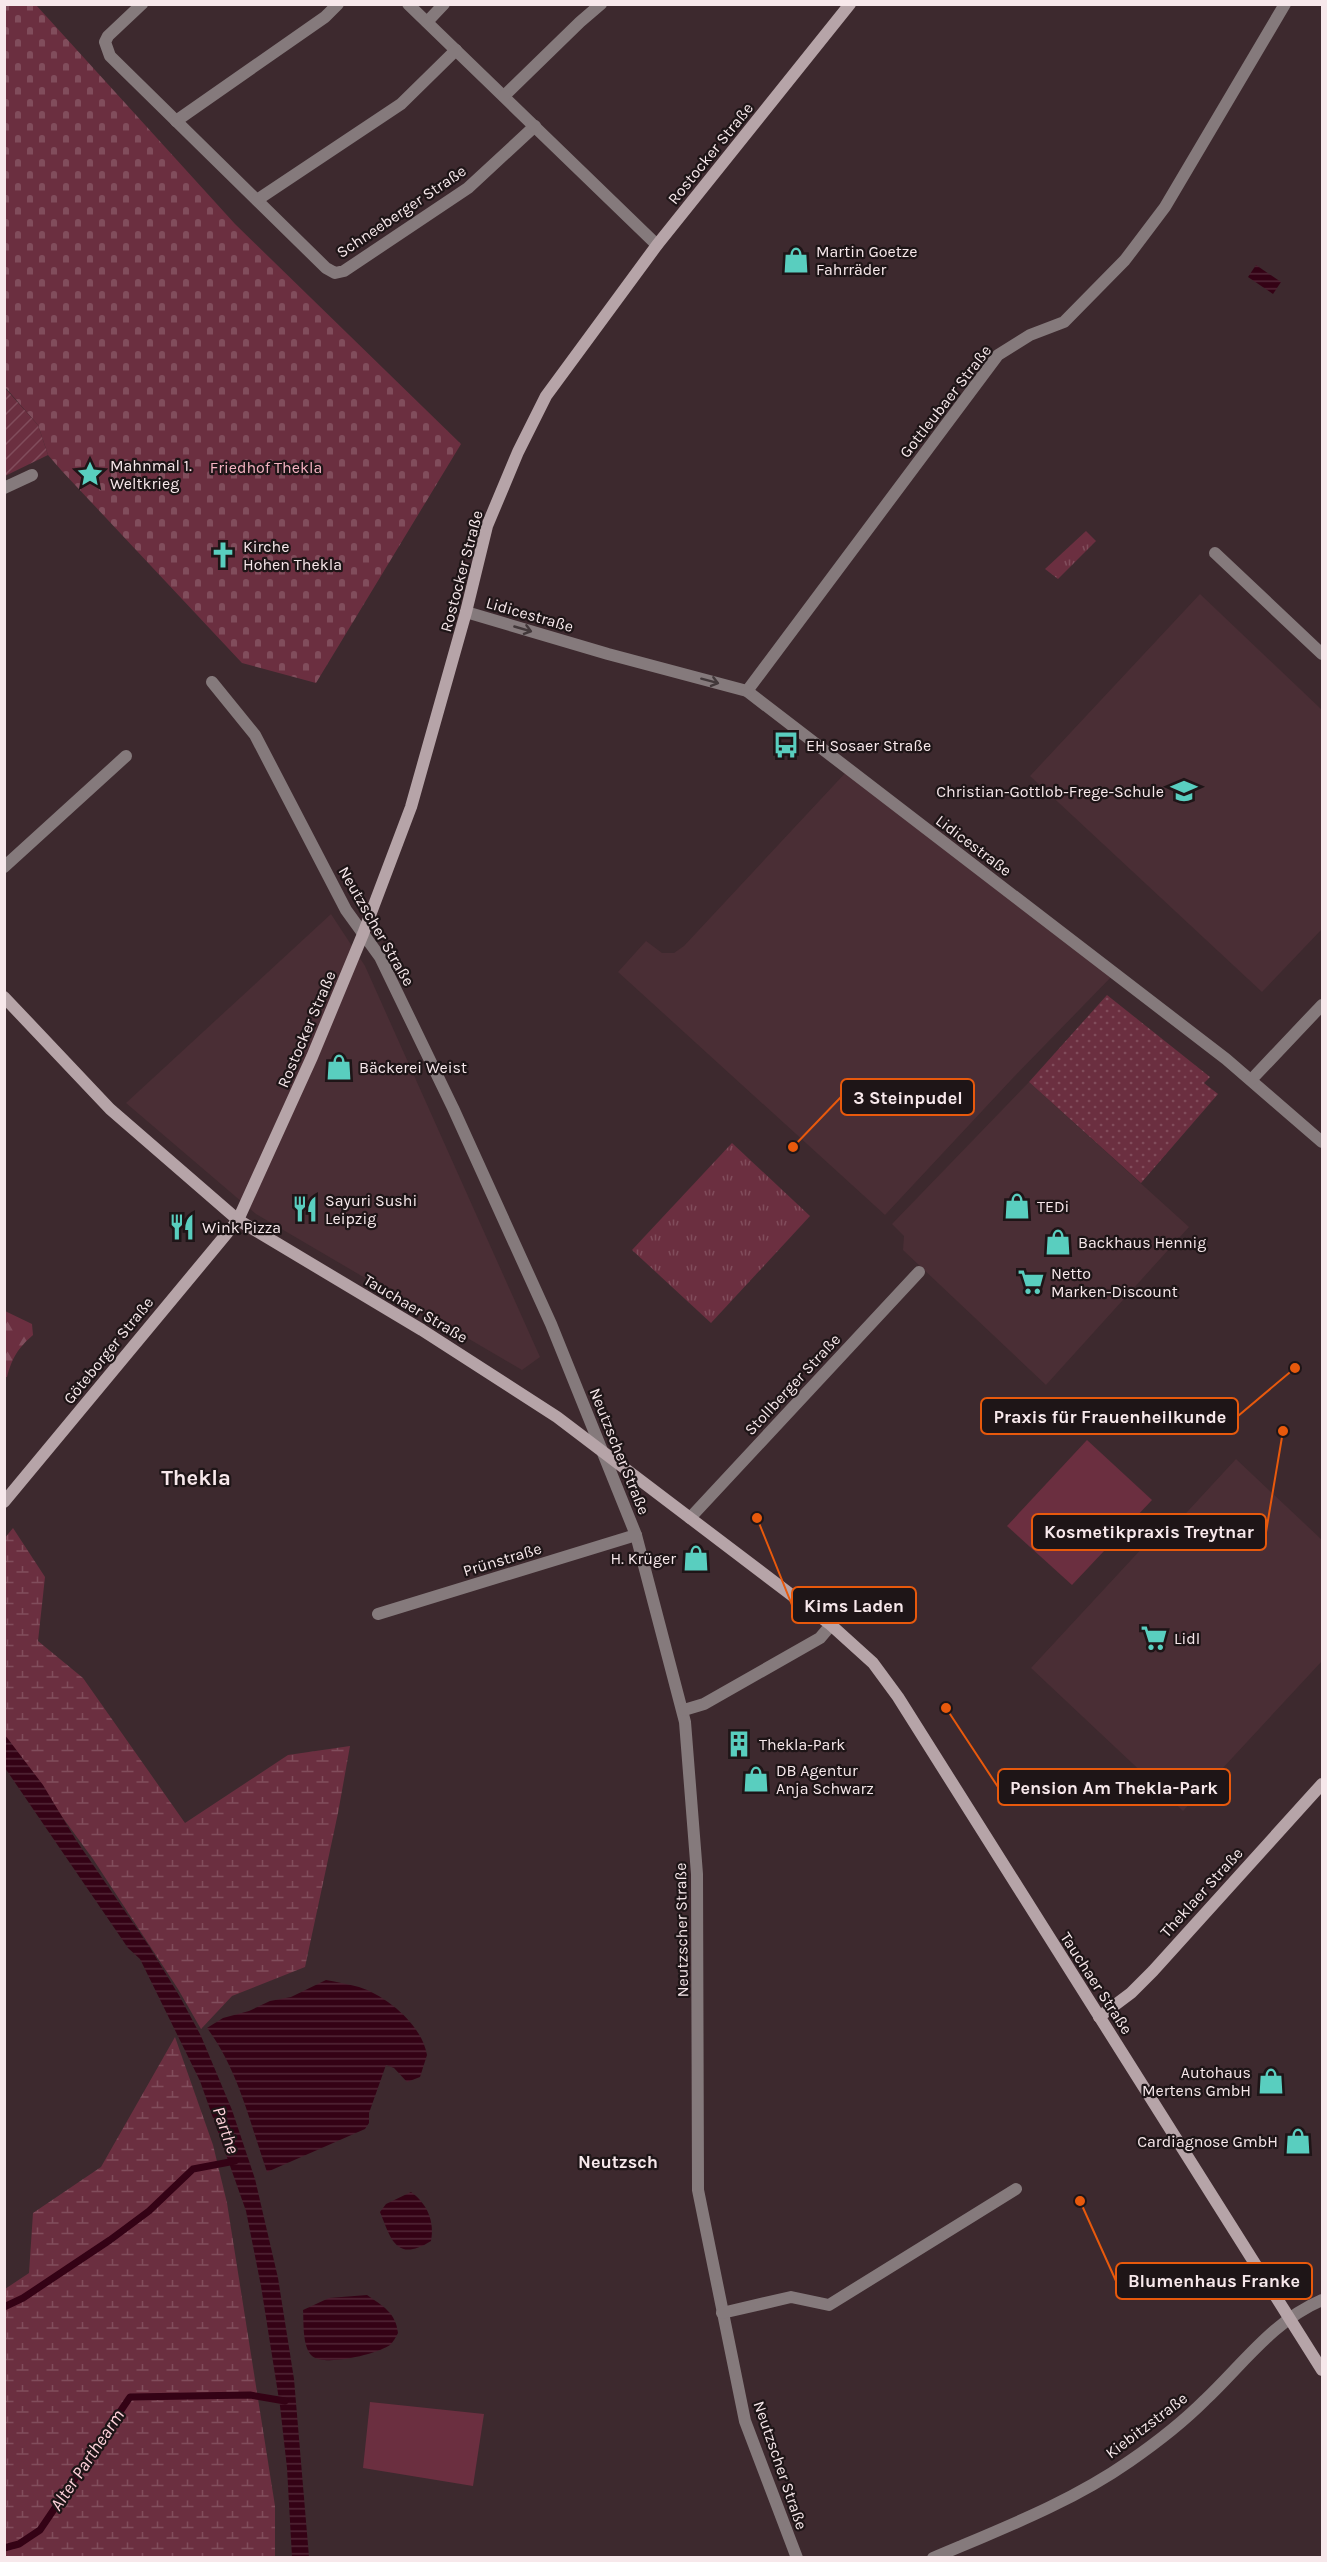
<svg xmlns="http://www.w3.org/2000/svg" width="1327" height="2562" viewBox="0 0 1327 2562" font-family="Karla,sans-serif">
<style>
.built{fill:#4a2e35}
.grass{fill:url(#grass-dots)}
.forest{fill:url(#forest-firs)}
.wetland{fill:url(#wetland-marsh)}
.cemetery{fill:url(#cemetery-stones)}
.park{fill:url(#park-tufts)}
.garden{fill:url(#garden-furrows)}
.pitch{fill:#6b2f40}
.water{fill:url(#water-rules)}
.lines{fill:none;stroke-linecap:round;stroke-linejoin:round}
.stream{stroke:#340215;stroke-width:7}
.street{stroke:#857a7c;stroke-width:12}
.secondary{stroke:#b6a4a8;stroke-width:12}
.oneway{stroke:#42383a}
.labels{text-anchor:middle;stroke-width:4.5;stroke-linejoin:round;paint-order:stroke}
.street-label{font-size:16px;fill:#f7e8eb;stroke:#1e1517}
.poi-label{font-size:16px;fill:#f7e8eb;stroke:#1e1517;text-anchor:start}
.park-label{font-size:16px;fill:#f5b3c2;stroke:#1e1517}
.water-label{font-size:18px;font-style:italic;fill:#ffd2db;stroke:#1e1517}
.neighbourhood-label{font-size:18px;font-weight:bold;fill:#f7e8eb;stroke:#1e1517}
.district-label{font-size:22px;font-weight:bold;fill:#f7e8eb;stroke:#1e1517}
.leader{fill:none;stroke:#e8590c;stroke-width:2}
.callout-dot{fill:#e8590c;stroke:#1e1517;stroke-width:2}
.callout{fill:#1e1517;stroke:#e8590c;stroke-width:2}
.callout-label{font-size:18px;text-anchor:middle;font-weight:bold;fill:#f7e8eb}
</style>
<defs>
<pattern id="grass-dots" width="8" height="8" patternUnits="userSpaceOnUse" patternTransform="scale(1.5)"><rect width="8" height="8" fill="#6b2f40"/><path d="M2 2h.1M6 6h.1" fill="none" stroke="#814d5c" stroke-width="1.8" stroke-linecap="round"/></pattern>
<pattern id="forest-firs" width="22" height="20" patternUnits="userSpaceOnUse" patternTransform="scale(1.5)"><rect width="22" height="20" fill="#6b2f40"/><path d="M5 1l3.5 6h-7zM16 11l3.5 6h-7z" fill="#814d5c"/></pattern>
<pattern id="wetland-marsh" width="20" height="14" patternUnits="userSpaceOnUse" patternTransform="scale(1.5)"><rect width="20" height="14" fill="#6b2f40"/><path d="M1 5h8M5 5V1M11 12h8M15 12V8" fill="none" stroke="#814d5c"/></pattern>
<pattern id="cemetery-stones" width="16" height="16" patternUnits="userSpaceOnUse" patternTransform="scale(1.5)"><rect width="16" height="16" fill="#6b2f40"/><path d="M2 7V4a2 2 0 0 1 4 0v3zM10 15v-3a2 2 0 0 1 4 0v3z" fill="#814d5c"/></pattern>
<pattern id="park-tufts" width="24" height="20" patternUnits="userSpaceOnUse" patternTransform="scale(1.5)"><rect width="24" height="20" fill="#6b2f40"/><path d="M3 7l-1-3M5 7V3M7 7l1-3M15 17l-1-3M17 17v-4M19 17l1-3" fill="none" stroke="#814d5c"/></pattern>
<pattern id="garden-furrows" width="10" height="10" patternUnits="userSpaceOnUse" patternTransform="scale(1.5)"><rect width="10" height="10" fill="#6b2f40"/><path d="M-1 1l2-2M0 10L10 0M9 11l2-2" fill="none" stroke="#814d5c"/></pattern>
<pattern id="water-rules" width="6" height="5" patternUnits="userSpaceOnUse" patternTransform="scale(1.5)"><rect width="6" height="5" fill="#340215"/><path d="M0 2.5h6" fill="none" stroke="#522737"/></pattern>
</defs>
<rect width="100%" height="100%" fill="#3d292e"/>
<g class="built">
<path d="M 1200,594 L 1322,710 L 1322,929 L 1262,992 L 1030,776 Z"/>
<path d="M 849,769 L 1115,973 L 1011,1080 L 885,1215 L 618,972 L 646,941 L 662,953 L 674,953 L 684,946 Z"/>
<path d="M 331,914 L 365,966 L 540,1357 L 522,1370 L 256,1214 L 126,1103 Z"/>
<path d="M 1029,1082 L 1189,1227 L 1046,1385 L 903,1250 L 904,1236 L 892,1224 Z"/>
<path d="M 1236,1459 L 1322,1540 L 1322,1661 L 1183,1811 L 1031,1668 L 1170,1518 L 1176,1524 Z"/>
</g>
<path class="grass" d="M 1107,995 L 1210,1077 L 1204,1083 L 1218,1094 L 1141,1183 L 1029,1082 Z"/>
<path class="forest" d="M 5,1311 L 32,1324 L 33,1335 C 18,1348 12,1358 7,1377 L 5,1377 Z"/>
<g class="wetland">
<path d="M 13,1528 L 45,1577 L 38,1641 L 83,1678 L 185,1823 L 288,1755 L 350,1746 L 338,1813 L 305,1967 L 232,1996 L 201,2029 L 178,1989 L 93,1859 L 5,1739 L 4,1539 Z"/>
<path d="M 175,2037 L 213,2145 L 227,2203 L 275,2506 L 275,2557 L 5,2557 L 5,2289 L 29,2273 L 33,2213 L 101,2167 Z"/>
</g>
<path class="cemetery" d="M 4,5 L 36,5 L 235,224 L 461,444 L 316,683 L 242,663 L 61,470 L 48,455 L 38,425 L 5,387 Z"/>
<g class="park">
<path d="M 1086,531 L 1096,541 L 1058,579 L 1045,569 Z"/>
<path d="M 732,1143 L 810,1216 L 711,1323 L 632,1250 Z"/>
</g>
<path class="garden" d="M 4,387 L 38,425 L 48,455 L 5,476 Z"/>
<g class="pitch">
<path d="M 1087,1440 L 1152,1500 L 1072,1585 L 1007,1526 Z"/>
<path d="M 370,2402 L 484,2414 L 473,2486 L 363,2468 Z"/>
</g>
<g class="water">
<path d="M 1256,265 L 1281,282 L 1273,294 L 1248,277 Z"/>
<path d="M 5,1735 L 43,1785 L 76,1840 L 149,1946 L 180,1997 L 201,2036 L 232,2110 L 255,2179 L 278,2278 L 294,2379 L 309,2557 L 292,2557 L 287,2468 L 280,2406 L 261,2286 L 246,2211 L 200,2081 L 140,1959 L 128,1948 L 5,1768 Z"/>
<path d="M 326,1980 C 337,1982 348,1984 359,1987 C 387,1996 422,2025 427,2055 L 420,2077 L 407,2082 L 394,2068 L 386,2065 L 369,2113 L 369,2123 L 365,2129 L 267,2172 C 250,2123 238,2069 207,2028 L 223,2018 L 249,2011 L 270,2001 L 291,1997 Z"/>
<path d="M 411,2192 C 427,2203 435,2222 431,2241 C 396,2263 391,2239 380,2212 L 386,2204 Z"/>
<path d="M 367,2295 C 383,2306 396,2313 398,2333 C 396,2337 393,2342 390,2345 C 377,2354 325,2367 312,2356 C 302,2346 304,2323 303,2310 L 329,2298 Z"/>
</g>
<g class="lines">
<g class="stream">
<path d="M 4,2307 L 23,2298 L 110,2240 L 149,2211 L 193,2169 L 235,2161"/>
<path d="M 4,2548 L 19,2544 L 40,2530 L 130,2397 L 250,2395 L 285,2401"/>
</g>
<g class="street">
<path d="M 142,4 L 108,36 L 105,42 L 110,56 L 326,268 L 335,273 L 344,271 L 468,188 L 535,126"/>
<path d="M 408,4 L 657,245"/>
<path d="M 427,22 L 444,4"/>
<path d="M 504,96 L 580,22 L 601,4"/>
<path d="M 176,121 L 325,17 L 338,4"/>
<path d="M 257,200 L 401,104 L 456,50"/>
<path d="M 4,488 L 32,475"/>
<path d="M 1215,553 L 1322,654"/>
<path d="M 466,612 L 608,654 L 747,691 L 1226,1059 L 1322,1142"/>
<path d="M 212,682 L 255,735 L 346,910 L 380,957 L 453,1108 L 551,1324 L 636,1535 L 685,1722 L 697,1874 L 698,2190 L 745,2421 L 797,2558"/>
<path d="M 747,691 L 998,355 L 1030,335 L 1064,322 L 1125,260 L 1165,207 L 1285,4"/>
<path d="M 4,867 L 126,756"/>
<path d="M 1251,1080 L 1322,1005"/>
<path d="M 690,1518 L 919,1272"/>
<path d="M 378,1614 L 636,1535"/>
<path d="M 684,1710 L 704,1704 L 820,1638 L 831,1625"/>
<path d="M 722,2313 L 791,2297 L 829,2305 L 1016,2189"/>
<path d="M 933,2558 C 1001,2529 1070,2503 1130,2461 C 1156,2443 1183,2422 1205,2400 C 1243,2364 1273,2321 1322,2300"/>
</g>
<g class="secondary">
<path d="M 4,997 L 110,1109 L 238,1220 L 422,1330 L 557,1417 L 831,1625 L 873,1663 L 898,1697 L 1322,2370"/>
<path d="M 4,1502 L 238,1220 L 312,1057 L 363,934 L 411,807 L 466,612 L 487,526 L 518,452 L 546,396 L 657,245 L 850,4"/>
<path d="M 1099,2017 L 1131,1993 L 1153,1971 L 1322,1784"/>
</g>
</g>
<defs><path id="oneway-shaft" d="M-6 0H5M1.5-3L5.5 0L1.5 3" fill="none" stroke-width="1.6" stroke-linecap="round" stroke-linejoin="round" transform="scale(1.5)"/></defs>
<g class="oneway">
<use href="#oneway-shaft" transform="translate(523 629) rotate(16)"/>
<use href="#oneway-shaft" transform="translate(710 681) rotate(15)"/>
</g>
<defs>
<g id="shop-bare" transform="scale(2.07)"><path d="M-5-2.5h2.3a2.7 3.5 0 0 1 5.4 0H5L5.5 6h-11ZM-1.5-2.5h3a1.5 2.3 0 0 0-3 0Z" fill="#59cebf" stroke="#1e1517" stroke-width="2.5" paint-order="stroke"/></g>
<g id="sight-bare" transform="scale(2.07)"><path d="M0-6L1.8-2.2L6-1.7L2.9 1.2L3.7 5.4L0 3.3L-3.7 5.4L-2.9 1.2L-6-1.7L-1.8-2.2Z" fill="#59cebf" stroke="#1e1517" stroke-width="2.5" paint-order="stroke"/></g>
<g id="church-bare" transform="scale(2.07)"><path d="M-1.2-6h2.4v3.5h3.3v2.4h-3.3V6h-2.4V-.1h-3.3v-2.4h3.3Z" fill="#59cebf" stroke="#1e1517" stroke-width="2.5" paint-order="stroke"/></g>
<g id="bus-bare" transform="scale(2.07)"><path d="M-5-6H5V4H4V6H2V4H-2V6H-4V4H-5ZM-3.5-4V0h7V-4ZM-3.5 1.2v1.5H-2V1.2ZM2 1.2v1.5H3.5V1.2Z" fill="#59cebf" stroke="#1e1517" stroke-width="2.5" paint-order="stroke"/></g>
<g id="school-bare" transform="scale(2.07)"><path d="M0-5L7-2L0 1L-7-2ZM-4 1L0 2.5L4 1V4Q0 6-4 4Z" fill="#59cebf" stroke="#1e1517" stroke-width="2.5" paint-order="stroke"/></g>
<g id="restaurant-bare" transform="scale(2.07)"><path d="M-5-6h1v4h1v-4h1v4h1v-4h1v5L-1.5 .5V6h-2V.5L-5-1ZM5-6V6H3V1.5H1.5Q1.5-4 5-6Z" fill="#59cebf" stroke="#1e1517" stroke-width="2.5" paint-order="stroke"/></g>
<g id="supermarket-bare" transform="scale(2.07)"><path d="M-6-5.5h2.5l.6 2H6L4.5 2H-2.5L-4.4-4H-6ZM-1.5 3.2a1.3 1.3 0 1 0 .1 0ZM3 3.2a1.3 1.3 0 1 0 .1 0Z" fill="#59cebf" stroke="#1e1517" stroke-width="2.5" paint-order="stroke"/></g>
<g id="building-bare" transform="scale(2.07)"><path d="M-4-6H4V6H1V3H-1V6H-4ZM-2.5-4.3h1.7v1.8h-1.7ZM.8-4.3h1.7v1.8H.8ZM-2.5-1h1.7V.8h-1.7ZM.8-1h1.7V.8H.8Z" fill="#59cebf" stroke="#1e1517" stroke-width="2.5" paint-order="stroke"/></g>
</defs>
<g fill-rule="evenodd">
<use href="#shop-bare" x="796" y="260"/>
<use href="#sight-bare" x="90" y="474"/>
<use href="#church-bare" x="223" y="555"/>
<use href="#bus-bare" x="786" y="745"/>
<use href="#school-bare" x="1184" y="791"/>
<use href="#shop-bare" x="339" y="1067"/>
<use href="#shop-bare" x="1017" y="1206"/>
<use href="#restaurant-bare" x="305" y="1209"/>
<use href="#restaurant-bare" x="182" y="1227"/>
<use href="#shop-bare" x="1058" y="1242"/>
<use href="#supermarket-bare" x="1031" y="1282"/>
<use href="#shop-bare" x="696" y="1558"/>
<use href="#supermarket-bare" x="1154" y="1638"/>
<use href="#building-bare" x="739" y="1744"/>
<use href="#shop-bare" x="756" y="1779"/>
<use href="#shop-bare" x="1271" y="2081"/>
<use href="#shop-bare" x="1298" y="2141"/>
</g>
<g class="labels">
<g class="street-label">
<text transform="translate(710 153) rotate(-51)" y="6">Rostocker Straße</text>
<text transform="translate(401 211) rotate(-34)" y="6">Schneeberger Straße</text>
<text transform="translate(945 401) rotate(-52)" y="6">Gottleubaer Straße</text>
<text transform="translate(461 571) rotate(-75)" y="6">Rostocker Straße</text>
<text transform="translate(530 614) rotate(16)" y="6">Lidicestraße</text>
<text transform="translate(974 845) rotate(37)" y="6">Lidicestraße</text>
<text transform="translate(377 926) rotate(60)" y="6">Neutzscher Straße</text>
<text transform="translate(306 1029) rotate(-67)" y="6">Rostocker Straße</text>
<text transform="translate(416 1308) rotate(31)" y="6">Tauchaer Straße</text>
<text transform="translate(108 1350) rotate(-51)" y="6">Göteborger Straße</text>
<text transform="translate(792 1384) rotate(-47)" y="6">Stollberger Straße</text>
<text transform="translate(620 1451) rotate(68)" y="6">Neutzscher Straße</text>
<text transform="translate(502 1559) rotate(-17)" y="6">Prünstraße</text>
<text transform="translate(1201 1892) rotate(-48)" y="6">Theklaer Straße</text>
<text transform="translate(681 1930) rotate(-91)" y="6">Neutzscher Straße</text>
<text transform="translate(1097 1983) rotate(57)" y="6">Tauchaer Straße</text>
<text transform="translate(1146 2425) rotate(-37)" y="6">Kiebitzstraße</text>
<text transform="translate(781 2465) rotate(71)" y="6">Neutzscher Straße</text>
</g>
<g class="poi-label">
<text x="816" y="257">Martin Goetze<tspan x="816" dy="18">Fahrräder</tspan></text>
<text x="110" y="471">Mahnmal 1.<tspan x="110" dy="18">Weltkrieg</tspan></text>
<text x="243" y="552">Kirche<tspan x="243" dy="18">Hohen Thekla</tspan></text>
<text x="806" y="751">EH Sosaer Straße</text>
<text x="1164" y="797" text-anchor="end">Christian-Gottlob-Frege-Schule</text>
<text x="359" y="1073">Bäckerei Weist</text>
<text x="325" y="1206">Sayuri Sushi<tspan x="325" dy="18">Leipzig</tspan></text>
<text x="1037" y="1212">TEDi</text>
<text x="202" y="1233">Wink Pizza</text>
<text x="1078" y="1248">Backhaus Hennig</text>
<text x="1051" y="1279">Netto<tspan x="1051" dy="18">Marken-Discount</tspan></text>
<text x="676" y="1564" text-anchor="end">H. Krüger</text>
<text x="1174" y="1644">Lidl</text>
<text x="759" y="1750">Thekla-Park</text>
<text x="776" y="1776">DB Agentur<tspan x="776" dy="18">Anja Schwarz</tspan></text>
<text x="1251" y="2078" text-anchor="end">Autohaus<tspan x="1251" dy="18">Mertens GmbH</tspan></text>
<text x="1278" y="2147" text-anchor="end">Cardiagnose GmbH</text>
</g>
<g class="park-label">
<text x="266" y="473">Friedhof Thekla</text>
</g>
<g class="water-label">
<text transform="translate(226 2130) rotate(71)" y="6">Parthe</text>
<text transform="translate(87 2460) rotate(-56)" y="6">Alter Parthearm</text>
</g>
<g class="neighbourhood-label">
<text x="618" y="2168">Neutzsch</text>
</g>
<g class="district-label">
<text x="196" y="1485">Thekla</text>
</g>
</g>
<path class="leader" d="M793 1147L841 1097M1295 1368L1238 1416M1283 1431L1266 1532M757 1518L792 1605M946 1708L998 1787M1080 2201L1116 2281"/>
<g class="callout-dot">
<circle cx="793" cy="1147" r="6"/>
<circle cx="1295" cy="1368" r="6"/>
<circle cx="1283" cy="1431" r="6"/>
<circle cx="757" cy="1518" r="6"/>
<circle cx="946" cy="1708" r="6"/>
<circle cx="1080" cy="2201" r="6"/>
</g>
<g class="callout">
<rect x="841" y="1079" width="133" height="36" rx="6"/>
<rect x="981" y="1398" width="257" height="36" rx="6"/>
<rect x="1032" y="1514" width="234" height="36" rx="6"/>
<rect x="792" y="1587" width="124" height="36" rx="6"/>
<rect x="998" y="1769" width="232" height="36" rx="6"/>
<rect x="1116" y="2263" width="196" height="36" rx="6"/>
</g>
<g class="callout-label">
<text x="908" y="1104">3 Steinpudel</text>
<text x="1110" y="1423">Praxis für Frauenheilkunde</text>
<text x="1149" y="1538">Kosmetikpraxis Treytnar</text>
<text x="854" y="1612">Kims Laden</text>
<text x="1114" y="1794">Pension Am Thekla-Park</text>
<text x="1214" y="2287">Blumenhaus Franke</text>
</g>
<rect width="1327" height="2562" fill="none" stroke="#f7e8eb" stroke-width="12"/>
</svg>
